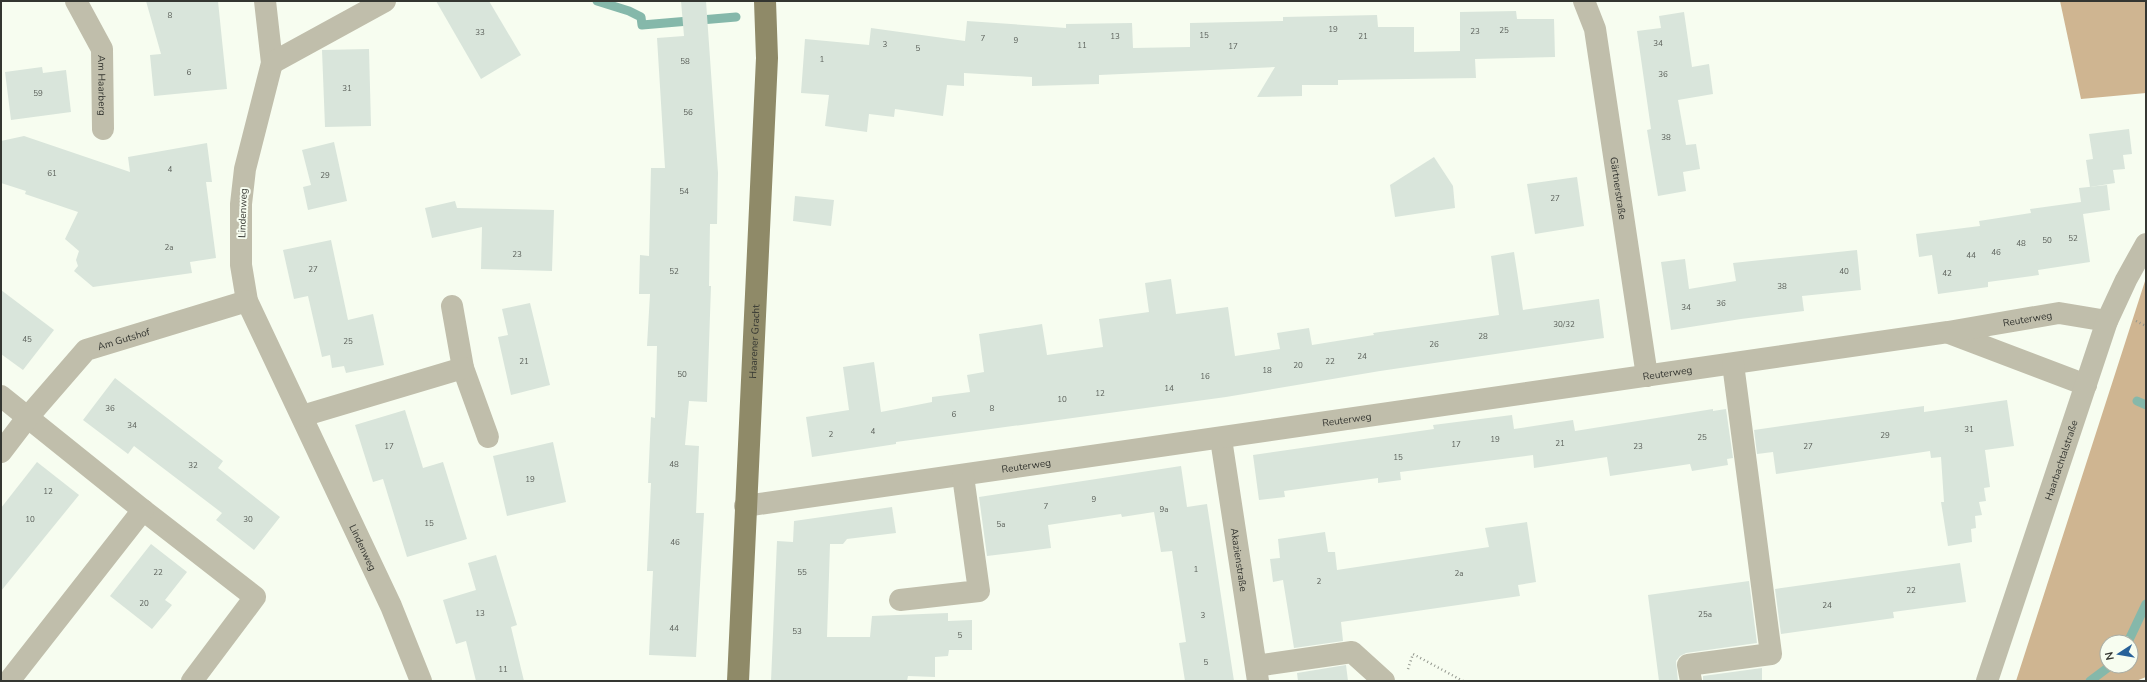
<svg xmlns="http://www.w3.org/2000/svg" width="2147" height="682" viewBox="0 0 2147 682" font-family="'Nunito Sans',sans-serif">
<style>
.forest{fill:#cfb591;fill-rule:evenodd}
.lines{fill:none;stroke-linecap:round;stroke-linejoin:round}
.stream{stroke:#85b8aa;stroke-width:9}
.building{fill:#d9e5db}
.path{stroke:#92968d;stroke-width:2.5;stroke-dasharray:1 3;stroke-linecap:butt}
.minor{stroke:#c0beab;stroke-width:22}
.major{stroke:#8f8a68;stroke-width:22}
.labels{text-anchor:middle;stroke-width:4;stroke-linejoin:round;paint-order:stroke}
.number-label{font-size:8px;fill:#5d625c}
.street-label{font-size:10px;fill:#343631;stroke:#f7fdf0}
</style>
<rect width="100%" height="100%" fill="#f7fdf0"/>
<g class="forest">
<path d="M 2060,1 L 2146,1 L 2146,93 L 2081,99 Z"/>
<path d="M 2146,278 L 2146,677 L 2136,681 L 2016,681 ZM 2107,642 L 2131,642 L 2131,666 L 2107,666 Z"/>
</g>
<g class="lines">
<g class="stream">
<path d="M 597,1 L 629,11 L 641,17 L 642,25 L 736,17"/>
<path d="M 2137,401 L 2146,405"/>
<path d="M 2128,642 L 2146,604"/>
<path d="M 2090,681 L 2110,666"/>
</g>
</g>
<g class="building">
<path d="M 146,1 L 218,1 L 227,89 L 154,96 L 150,55 L 161,54 Z"/>
<path d="M 436,1 L 489,1 L 521,55 L 481,79 Z"/>
<path d="M 681,1 L 706,1 L 718,173 L 717,224 L 710,224 L 709,286 L 711,286 L 707,402 L 689,401 L 685,445 L 699,446 L 696,513 L 704,513 L 696,657 L 649,655 L 653,571 L 647,571 L 651,483 L 648,483 L 651,417 L 655,418 L 657,346 L 647,346 L 650,294 L 639,294 L 640,255 L 649,256 L 651,168 L 665,168 L 657,38 L 684,36 Z"/>
<path d="M 1516,11 L 1517,19 L 1554,19 L 1555,57 L 1475,59 L 1476,78 L 1338,80 L 1338,85 L 1302,85 L 1302,96 L 1257,97 L 1275,67 L 1099,75 L 1099,84 L 1032,86 L 1032,77 L 964,73 L 964,86 L 947,85 L 943,116 L 895,109 L 894,117 L 869,114 L 867,132 L 825,126 L 829,95 L 801,93 L 805,39 L 869,45 L 871,28 L 965,41 L 967,21 L 1066,28 L 1066,24 L 1132,23 L 1133,48 L 1190,47 L 1190,23 L 1283,21 L 1283,17 L 1377,15 L 1378,27 L 1414,27 L 1414,52 L 1460,51 L 1460,12 Z"/>
<path d="M 1684,12 L 1692,67 L 1709,64 L 1713,94 L 1678,100 L 1686,145 L 1696,144 L 1700,169 L 1683,172 L 1686,191 L 1658,196 L 1647,130 L 1651,129 L 1637,31 L 1661,28 L 1659,16 Z"/>
<path d="M 369,49 L 371,126 L 325,127 L 322,50 Z"/>
<path d="M 42,67 L 43,73 L 66,70 L 71,112 L 11,120 L 5,72 Z"/>
<path d="M 2129,129 L 2132,154 L 2123,155 L 2125,169 L 2113,170 L 2115,183 L 2090,187 L 2086,160 L 2093,159 L 2089,134 Z"/>
<path d="M 24,136 L 130,172 L 128,157 L 207,143 L 212,182 L 206,182 L 216,258 L 190,262 L 192,273 L 93,287 L 74,271 L 78,266 L 76,260 L 79,251 L 65,239 L 78,212 L 25,194 L 26,191 L 1,183 L 1,141 Z"/>
<path d="M 334,142 L 347,201 L 308,210 L 303,187 L 311,185 L 302,150 Z"/>
<path d="M 1434,157 L 1453,186 L 1455,208 L 1395,217 L 1390,185 Z"/>
<path d="M 1577,177 L 1584,226 L 1535,234 L 1527,184 Z"/>
<path d="M 2107,185 L 2110,210 L 2083,214 L 2090,262 L 2038,270 L 2039,275 L 1988,282 L 1988,287 L 1938,294 L 1932,255 L 1919,257 L 1916,234 L 1980,226 L 1979,221 L 2031,213 L 2030,209 L 2081,202 L 2079,188 Z"/>
<path d="M 795,196 L 834,200 L 831,226 L 793,221 Z"/>
<path d="M 455,201 L 457,208 L 554,210 L 552,271 L 481,269 L 482,227 L 432,238 L 425,208 Z"/>
<path d="M 331,240 L 348,320 L 373,314 L 384,365 L 346,373 L 344,366 L 332,368 L 330,355 L 322,357 L 308,296 L 294,299 L 283,250 Z"/>
<path d="M 1857,250 L 1861,290 L 1802,296 L 1804,311 L 1741,319 L 1671,330 L 1661,262 L 1685,259 L 1689,289 L 1736,281 L 1733,263 Z"/>
<path d="M 1514,252 L 1523,310 L 1599,299 L 1604,338 L 1380,371 L 1226,397 L 896,442 L 896,444 L 812,457 L 806,417 L 849,410 L 843,367 L 874,362 L 881,412 L 932,402 L 932,397 L 970,392 L 967,375 L 984,372 L 979,334 L 1042,324 L 1047,355 L 1103,347 L 1099,319 L 1149,312 L 1145,283 L 1171,279 L 1176,314 L 1228,307 L 1235,356 L 1280,349 L 1277,333 L 1309,328 L 1312,345 L 1374,335 L 1373,333 L 1499,315 L 1491,256 Z"/>
<path d="M 1,290 L 54,330 L 23,370 L 1,354 Z"/>
<path d="M 530,303 L 550,385 L 511,395 L 498,337 L 508,335 L 502,309 Z"/>
<path d="M 115,378 L 223,461 L 218,468 L 280,517 L 254,550 L 216,520 L 222,513 L 134,446 L 128,454 L 83,420 Z"/>
<path d="M 2007,400 L 2014,446 L 1985,450 L 1990,487 L 1984,488 L 1986,501 L 1979,502 L 1982,515 L 1975,516 L 1976,528 L 1971,529 L 1972,542 L 1948,546 L 1941,502 L 1944,502 L 1941,457 L 1931,458 L 1930,451 L 1776,474 L 1773,452 L 1757,454 L 1754,430 L 1924,406 L 1924,412 Z"/>
<path d="M 1713,409 L 1713,411 L 1726,409 L 1733,458 L 1727,459 L 1728,465 L 1692,471 L 1690,464 L 1610,476 L 1607,457 L 1534,468 L 1533,455 L 1400,472 L 1401,480 L 1378,483 L 1378,478 L 1284,491 L 1285,497 L 1259,500 L 1253,455 L 1434,429 L 1433,425 L 1512,415 L 1514,429 L 1573,420 L 1575,431 Z"/>
<path d="M 405,410 L 423,468 L 443,462 L 467,539 L 407,557 L 383,479 L 373,482 L 355,425 Z"/>
<path d="M 553,442 L 566,502 L 507,516 L 493,456 Z"/>
<path d="M 37,462 L 79,495 L 1,591 L 1,508 Z"/>
<path d="M 1181,466 L 1187,507 L 1207,504 L 1234,681 L 1185,681 L 1179,643 L 1186,642 L 1172,551 L 1161,552 L 1154,512 L 1122,517 L 1121,514 L 1048,525 L 1051,548 L 987,556 L 979,497 Z"/>
<path d="M 892,507 L 896,533 L 847,539 L 843,544 L 830,544 L 827,637 L 870,637 L 872,616 L 948,613 L 948,621 L 972,620 L 972,650 L 949,650 L 948,656 L 935,657 L 935,677 L 908,676 L 907,681 L 771,681 L 777,541 L 793,542 L 794,521 Z"/>
<path d="M 1527,522 L 1536,582 L 1518,585 L 1520,596 L 1341,622 L 1343,641 L 1294,648 L 1283,580 L 1273,582 L 1270,559 L 1280,558 L 1278,539 L 1325,532 L 1328,552 L 1335,552 L 1337,570 L 1489,547 L 1485,528 Z"/>
<path d="M 151,544 L 187,572 L 165,600 L 172,605 L 152,629 L 110,596 Z"/>
<path d="M 496,555 L 517,625 L 511,627 L 524,681 L 476,681 L 466,641 L 456,644 L 443,600 L 476,590 L 468,563 Z"/>
<path d="M 1960,563 L 1966,602 L 1893,612 L 1894,618 L 1781,634 L 1775,589 Z"/>
<path d="M 1749,581 L 1757,643 L 1686,653 L 1680,656 L 1676,661 L 1678,681 L 1659,681 L 1648,595 Z"/>
<path d="M 1346,665 L 1348,681 L 1298,681 L 1297,673 Z"/>
<path d="M 1762,668 L 1762,681 L 1703,681 L 1703,676 Z"/>
</g>
<g class="lines">
<g class="path">
<path d="M 2136,321 L 2146,326"/>
<path d="M 1408,669 L 1413,654 L 1463,681"/>
</g>
<g class="minor">
<path id="s1" d="M 76,1 L 102,49 L 103,129"/>
<path id="s2" d="M 265,1 L 272,63 L 245,169 L 241,204 L 241,265 L 247,301 L 391,606 L 421,681"/>
<path id="s3" d="M 1584,1 L 1595,29 L 1647,376"/>
<path d="M 272,63 L 385,1"/>
<path d="M 452,306 L 463,368 L 488,437"/>
<path d="M 1949,333 L 2086,385"/>
<path d="M 1,396 L 143,510 L 255,597 L 192,681"/>
<path d="M 302,416 L 463,368"/>
<path id="s4" d="M 1221,439 L 1258,681"/>
<path id="s5" d="M 1,452 L 27,418 L 86,350 L 247,301"/>
<path id="s6" d="M 745,506 L 1948,332 L 2059,313 L 2107,321"/>
<path d="M 900,600 L 979,591 L 963,476"/>
<path d="M 1256,666 L 1352,652 L 1384,681"/>
<path d="M 9,681 L 143,510"/>
<path d="M 1691,681 L 1688,665 L 1771,654 L 1733,364"/>
<path id="s7" d="M 1987,681 L 2107,321 L 2126,280 L 2146,244"/>
</g>
<path class="major" id="s8" d="M 738,681 L 767,58 L 765,1"/>
</g>
<g class="labels">
<g class="number-label">
<text x="170" y="18">8</text>
<text x="1333" y="32">19</text>
<text x="1504" y="33">25</text>
<text x="1475" y="34">23</text>
<text x="480" y="35">33</text>
<text x="1204" y="38">15</text>
<text x="1115" y="39">13</text>
<text x="1363" y="39">21</text>
<text x="983" y="41">7</text>
<text x="1016" y="43">9</text>
<text x="1658" y="46">34</text>
<text x="885" y="47">3</text>
<text x="1082" y="48">11</text>
<text x="1233" y="49">17</text>
<text x="918" y="51">5</text>
<text x="822" y="62">1</text>
<text x="685" y="64">58</text>
<text x="189" y="75">6</text>
<text x="1663" y="77">36</text>
<text x="347" y="91">31</text>
<text x="38" y="96">59</text>
<text x="688" y="115">56</text>
<text x="1666" y="140">38</text>
<text x="170" y="172">4</text>
<text x="52" y="176">61</text>
<text x="325" y="178">29</text>
<text x="684" y="194">54</text>
<text x="1555" y="201">27</text>
<text x="2073" y="241">52</text>
<text x="2047" y="243">50</text>
<text x="2021" y="246">48</text>
<text x="169" y="250">2a</text>
<text x="1996" y="255">46</text>
<text x="517" y="257">23</text>
<text x="1971" y="258">44</text>
<text x="313" y="272">27</text>
<text x="674" y="274">52</text>
<text x="1844" y="274">40</text>
<text x="1947" y="276">42</text>
<text x="1782" y="289">38</text>
<text x="1721" y="306">36</text>
<text x="1686" y="310">34</text>
<text x="1564" y="327">30/32</text>
<text x="1483" y="339">28</text>
<text x="27" y="342">45</text>
<text x="348" y="344">25</text>
<text x="1434" y="347">26</text>
<text x="1362" y="359">24</text>
<text x="524" y="364">21</text>
<text x="1330" y="364">22</text>
<text x="1298" y="368">20</text>
<text x="1267" y="373">18</text>
<text x="682" y="377">50</text>
<text x="1205" y="379">16</text>
<text x="1169" y="391">14</text>
<text x="1100" y="396">12</text>
<text x="1062" y="402">10</text>
<text x="110" y="411">36</text>
<text x="992" y="411">8</text>
<text x="954" y="417">6</text>
<text x="132" y="428">34</text>
<text x="1969" y="432">31</text>
<text x="873" y="434">4</text>
<text x="831" y="437">2</text>
<text x="1885" y="438">29</text>
<text x="1702" y="440">25</text>
<text x="1495" y="442">19</text>
<text x="1560" y="446">21</text>
<text x="1456" y="447">17</text>
<text x="389" y="449">17</text>
<text x="1638" y="449">23</text>
<text x="1808" y="449">27</text>
<text x="1398" y="460">15</text>
<text x="674" y="467">48</text>
<text x="193" y="468">32</text>
<text x="530" y="482">19</text>
<text x="48" y="494">12</text>
<text x="1094" y="502">9</text>
<text x="1046" y="509">7</text>
<text x="1164" y="512">9a</text>
<text x="30" y="522">10</text>
<text x="248" y="522">30</text>
<text x="429" y="526">15</text>
<text x="1001" y="527">5a</text>
<text x="675" y="545">46</text>
<text x="1196" y="572">1</text>
<text x="158" y="575">22</text>
<text x="802" y="575">55</text>
<text x="1459" y="576">2a</text>
<text x="1319" y="584">2</text>
<text x="1911" y="593">22</text>
<text x="144" y="606">20</text>
<text x="1827" y="608">24</text>
<text x="480" y="616">13</text>
<text x="1705" y="617">25a</text>
<text x="1203" y="618">3</text>
<text x="674" y="631">44</text>
<text x="797" y="634">53</text>
<text x="960" y="638">5</text>
<text x="1206" y="665">5</text>
<text x="503" y="672">11</text>
</g>
<g class="street-label">
<text dy="4" stroke="none"><textPath href="#s1" startOffset="91">Am Haarberg</textPath></text>
<text dy="4" stroke="none"><textPath href="#s3" startOffset="191">Gärtnerstraße</textPath></text>
<text transform="translate(242 213) rotate(-88)" y="4">Lindenweg</text>
<text dy="4" stroke="none"><textPath href="#s6" startOffset="1296">Reuterweg</textPath></text>
<text dy="4" stroke="none"><textPath href="#s5" startOffset="172">Am Gutshof</textPath></text>
<text dy="4" stroke="none"><textPath href="#s8" startOffset="340">Haarener Gracht</textPath></text>
<text dy="4" stroke="none"><textPath href="#s6" startOffset="932">Reuterweg</textPath></text>
<text dy="4" stroke="none"><textPath href="#s6" startOffset="608">Reuterweg</textPath></text>
<text dy="4" stroke="none"><textPath href="#s7" startOffset="233">Haarbachtalstraße</textPath></text>
<text dy="4" stroke="none"><textPath href="#s6" startOffset="284">Reuterweg</textPath></text>
<text dy="4" stroke="none"><textPath href="#s2" startOffset="577">Lindenweg</textPath></text>
<text dy="4" stroke="none"><textPath href="#s4" startOffset="122">Akazienstraße</textPath></text>
</g>
</g>
<rect width="2147" height="682" fill="none" stroke="#343631" stroke-width="4"/>
<g transform="translate(2119 654) rotate(258)"><circle r="19" fill="#f7fdf0" stroke="#a9ada4"/>
<path d="M0-3L7 15L0 10L-7 15Z" fill="#276199"/>
<text y="-6" font-size="11" font-weight="bold" text-anchor="middle" fill="#343631">N</text>
</g>
</svg>
